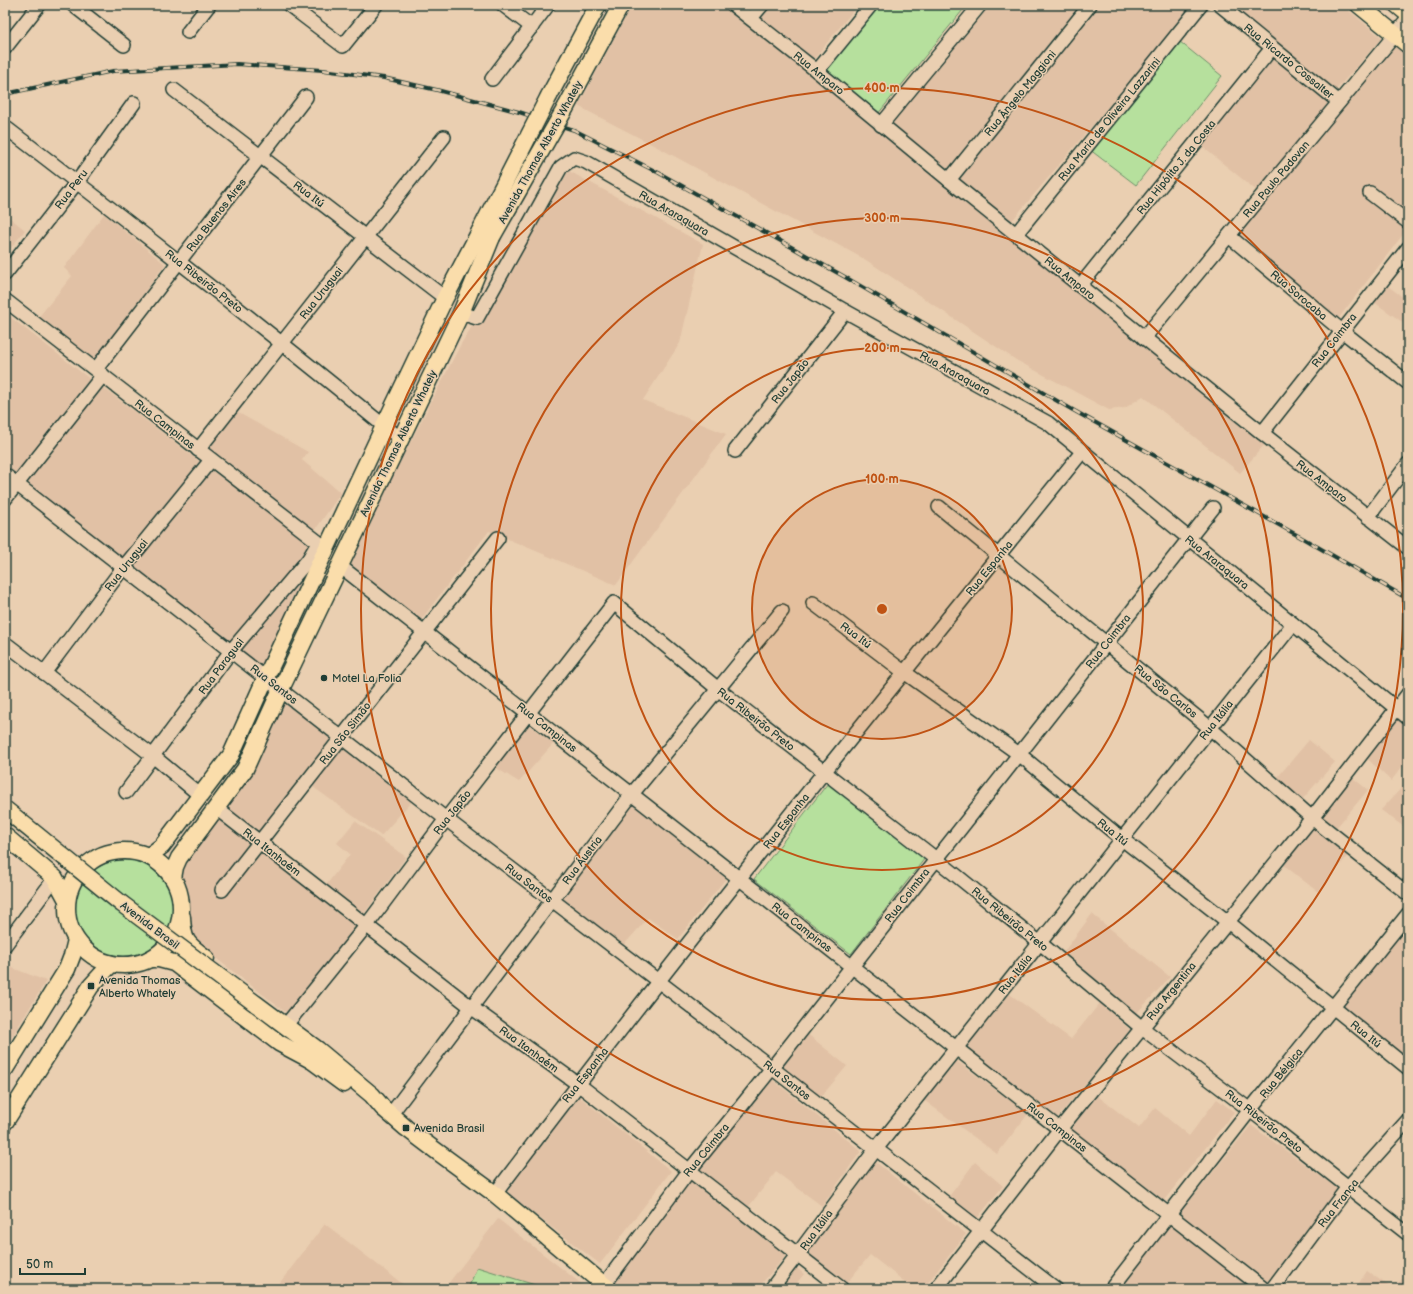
<svg xmlns="http://www.w3.org/2000/svg" width="1413" height="1294" viewBox="0 0 1413 1294" font-family="'Balsamiq Sans',sans-serif">
<style>
.built{fill:#e1c1a5}
.green{fill:#b6e09d;stroke:#6a8e68}
.lines{fill:none;stroke-linecap:round;stroke-linejoin:round}
.minor-casing{stroke:#1f3d34;stroke-width:16}
.major-casing{stroke:#1f3d34;stroke-width:19}
.minor{stroke:#eacfb1;stroke-width:13}
.major{stroke:#faddab;stroke-width:16}
.rail-casing{stroke:#1f3d34;stroke-width:4}
.rail{stroke:#eacfb1;stroke-width:2.5;stroke-dasharray:8;stroke-linecap:butt}
.major-bridge-casing{stroke:#1f3d34;stroke-width:19;stroke-linecap:butt}
.major-bridge{stroke:#faddab;stroke-width:16}
.ring{fill:none;stroke:#c05314;stroke-width:2}
.poi-dot{fill:#1f3d34;stroke:#eacfb1;stroke-width:1.5}
.labels{text-anchor:middle;stroke-width:3;stroke-linejoin:round;paint-order:stroke}
.street-label{font-size:11px;fill:#1f3d34;stroke:#eacfb1}
.poi-label{font-size:11px;fill:#1f3d34;stroke:#eacfb1;text-anchor:start}
.centre{fill:#c05314;stroke:#eacfb1;stroke-width:2}
.ring-label{font-size:12px;text-anchor:middle;font-weight:bold;fill:#c05314;stroke:#eacfb1;stroke-width:3;stroke-linejoin:round;paint-order:stroke}
</style>
<rect width="100%" height="100%" fill="#eacfb1"/>
<filter id="ink" filterUnits="userSpaceOnUse"><feTurbulence type="fractalNoise" baseFrequency=".025" numOctaves="2"/><feDisplacementMap in="SourceGraphic" scale="8" xChannelSelector="R" yChannelSelector="G"/><feConvolveMatrix kernelMatrix="1 2 1 2 8 2 1 2 1" color-interpolation-filters="sRGB"/></filter>
<g filter="url(#ink)">
<g class="built">
<path d="M 632,5 L 724,5 L 797,61 L 933,176 L 1039,260 L 1174,372 L 1264,445 L 1240,473 L 1143,396 L 1125,408 L 1109,410 L 1016,360 L 866,260 L 661,149 L 578,106 Z"/>
<path d="M 766,5 L 858,5 L 813,60 L 756,17 Z"/>
<path d="M 984,5 L 1081,5 L 945,172 L 886,124 Z"/>
<path d="M 1096,5 L 1194,5 L 1010,223 L 955,178 Z"/>
<path d="M 1227,5 L 1342,5 L 1382,38 L 1335,91 Z"/>
<path d="M 1393,44 L 1408,57 L 1408,228 L 1338,319 L 1235,235 Z"/>
<path d="M 1271,57 L 1331,103 L 1257,191 L 1199,144 Z"/>
<path d="M 569,171 L 703,244 L 680,343 L 643,400 L 726,434 L 616,585 L 489,531 L 420,621 L 347,565 L 461,344 Z"/>
<path d="M 5,214 L 25,230 L 8,252 L 5,254 Z"/>
<path d="M 104,214 L 165,264 L 94,362 L 37,319 L 72,276 L 64,268 Z"/>
<path d="M 1384,283 L 1408,301 L 1408,326 L 1371,300 Z"/>
<path d="M 5,313 L 91,380 L 17,476 L 5,467 Z"/>
<path d="M 101,386 L 200,462 L 121,559 L 22,483 Z"/>
<path d="M 235,411 L 308,452 L 302,460 L 341,493 L 313,533 L 205,448 Z"/>
<path d="M 210,469 L 321,551 L 260,669 L 130,568 Z"/>
<path d="M 282,695 L 335,737 L 258,837 L 221,808 Z"/>
<path d="M 1389,709 L 1408,726 L 1408,759 L 1391,781 L 1358,750 Z"/>
<path d="M 527,724 L 554,743 L 519,782 L 493,766 Z"/>
<path d="M 1309,740 L 1335,762 L 1301,801 L 1276,779 Z"/>
<path d="M 340,746 L 411,802 L 381,836 L 309,784 Z"/>
<path d="M 1343,770 L 1368,790 L 1336,828 L 1313,808 Z"/>
<path d="M 1405,784 L 1408,786 L 1408,830 L 1381,810 Z"/>
<path d="M 632,803 L 727,877 L 678,939 L 648,918 L 621,948 L 557,900 Z"/>
<path d="M 220,817 L 357,925 L 288,1014 L 195,942 L 187,924 L 180,869 Z"/>
<path d="M 1306,819 L 1349,854 L 1318,892 L 1275,858 Z"/>
<path d="M 355,821 L 406,857 L 363,915 L 324,888 L 350,854 L 337,843 Z"/>
<path d="M 1092,914 L 1170,977 L 1134,1016 L 1060,957 Z"/>
<path d="M 1408,923 L 1408,1064 L 1337,1011 Z"/>
<path d="M 5,965 L 46,981 L 5,1048 Z"/>
<path d="M 1007,992 L 1071,1039 L 1100,1003 L 1130,1030 L 1057,1118 L 964,1046 Z"/>
<path d="M 805,1032 L 847,1066 L 820,1098 L 778,1068 Z"/>
<path d="M 953,1058 L 1028,1114 L 997,1154 L 921,1098 Z"/>
<path d="M 769,1077 L 861,1151 L 822,1206 L 776,1172 L 746,1210 L 694,1170 Z"/>
<path d="M 576,1094 L 671,1171 L 600,1264 L 504,1191 Z"/>
<path d="M 1095,1094 L 1139,1128 L 1155,1108 L 1189,1136 L 1217,1099 L 1234,1112 L 1161,1204 L 1065,1130 Z"/>
<path d="M 1251,1125 L 1338,1189 L 1262,1289 L 1119,1289 Z"/>
<path d="M 873,1160 L 966,1234 L 923,1289 L 914,1289 L 870,1255 L 844,1286 L 805,1256 Z"/>
<path d="M 975,1162 L 1003,1186 L 975,1221 L 947,1199 Z"/>
<path d="M 689,1180 L 786,1255 L 757,1289 L 619,1289 L 611,1283 Z"/>
<path d="M 498,1219 L 588,1289 L 444,1289 Z"/>
<path d="M 325,1224 L 409,1289 L 275,1289 Z"/>
<path d="M 791,1263 L 804,1274 L 792,1289 L 773,1289 Z"/>
<path d="M 1367,1271 L 1393,1289 L 1408,1272 L 1408,1289 L 1355,1289 Z"/>
</g>
<g class="green">
<path d="M 875,5 L 967,5 L 877,115 L 822,69 Z"/>
<path d="M 1174,37 L 1222,76 L 1136,185 L 1085,146 Z"/>
<path d="M 828,783 L 925,858 L 851,954 L 754,879 Z"/>
<circle cx="124" cy="910" r="50"/>
<path d="M 477,1267 L 548,1289 L 468,1289 Z"/>
</g>
<g class="lines">
<g class="minor-casing">
<g id="minor">
<path d="M 73,5 L 124,45"/>
<path d="M 289,5 L 343,46 L 376,5"/>
<path d="M 503,5 L 532,27"/>
<path d="M 733,5 L 817,71 L 949,180 L 1262,433 L 1408,548"/>
<path d="M 1220,5 L 1339,102"/>
<path d="M 751,18 L 762,5"/>
<path d="M 188,32 L 209,5"/>
<path d="M 5,48 L 39,5"/>
<path d="M 817,71 L 871,5"/>
<path d="M 492,79 L 548,5"/>
<path d="M 174,90 L 445,298"/>
<path d="M 881,125 L 980,5"/>
<path d="M 5,127 C 133,225 259,324 384,426 L 400,438"/>
<path d="M 949,180 L 1090,5"/>
<path d="M 1370,193 L 1408,222"/>
<path d="M 1016,234 L 1201,5"/>
<path d="M 1229,236 L 1342,331 L 1408,383"/>
<path d="M 5,274 L 77,182 L 134,103"/>
<path d="M 1080,286 L 1272,48"/>
<path d="M 5,300 L 326,548"/>
<path d="M 461,313 L 477,318 L 561,167 L 574,158 L 586,162 L 845,311 L 1048,423 L 1408,718"/>
<path d="M 1144,338 L 1408,19"/>
<path d="M 96,369 L 306,97"/>
<path d="M 1262,433 L 1408,248"/>
<path d="M 198,450 L 444,137"/>
<path d="M 735,451 L 845,311"/>
<path d="M 5,475 L 446,819 L 772,1068 L 1056,1289"/>
<path d="M 5,499 L 103,375"/>
<path d="M 939,507 L 1210,728 L 1312,818 L 1408,894"/>
<path d="M 1368,517 L 1408,464"/>
<path d="M 340,566 L 1264,1289"/>
<path d="M 813,603 L 904,672 L 1019,754 L 1122,839 L 1228,922 L 1408,1068"/>
<path d="M 5,643 L 153,756 L 201,796"/>
<path d="M 44,673 L 123,568 L 211,460"/>
<path d="M 126,792 L 231,651 L 308,560 L 318,543"/>
<path d="M 216,808 L 471,1007 L 578,1084 L 842,1289"/>
<path d="M 222,890 L 498,538"/>
<path d="M 5,945 L 55,878"/>
<path d="M 290,1020 L 366,926 L 446,819 L 614,603 L 718,689 L 936,859 L 1040,943 L 1142,1028 L 1250,1110 L 1408,1234"/>
<path d="M 391,1114 L 632,794 L 782,611"/>
<path d="M 495,1194 C 685,942 884,697 1082,452"/>
<path d="M 604,1285 L 689,1171 L 772,1068 L 1213,508"/>
<path d="M 771,1289 L 797,1255 L 876,1149 L 1293,624"/>
<path d="M 936,1289 L 1060,1129 L 1312,818 L 1408,694"/>
<path d="M 1111,1289 L 1250,1110 L 1408,914"/>
<path d="M 1272,1289 L 1348,1187 L 1408,1120"/>
</g>
</g>
<g class="major-casing">
<g id="major">
<path d="M 1359,5 L 1408,45"/>
<path d="M 1397,5 L 1408,14"/>
<path d="M 549,96 L 598,5"/>
<path d="M 566,107 L 621,5"/>
<path d="M 5,836 L 55,878 L 67,900"/>
<circle cx="124" cy="908" r="57"/>
<path d="M 149,856 L 162,846 L 231,755 L 266,677 L 384,426 L 445,298 L 480,231"/>
<path d="M 173,878 L 175,867 L 179,858 L 245,769 L 281,689 L 461,313 L 492,237"/>
<path d="M 182,917 C 183,942 187,944 206,958"/>
<path d="M 150,959 L 159,959 L 174,963 L 279,1043 L 311,1060"/>
<path d="M 256,1004 L 318,1050 L 372,1095 L 383,1108 L 406,1128 L 435,1150 L 495,1194 L 609,1289"/>
<path d="M 303,1054 L 344,1084"/>
<path d="M 5,1069 L 67,969 L 72,956 L 76,940"/>
<path d="M 5,1122 L 91,986 L 111,964"/>
</g>
</g>
<use href="#minor" class="minor"/>
<use href="#major" class="major"/>
<g class="rail-casing">
<path id="rail" d="M 5,94 L 113,71 L 237,64 L 323,70 L 384,78 L 437,90 L 519,112 L 574,130 L 659,173 L 845,277 L 1071,409 L 1304,539 L 1408,599"/>
</g>
<use href="#rail" class="rail"/>
<g class="major-bridge-casing">
<g id="major-bridge">
<path d="M 480,231 L 549,96"/>
<path d="M 492,237 L 566,107"/>
<path d="M 5,809 L 122,904 L 256,1004"/>
</g>
</g>
<use href="#major-bridge" class="major-bridge"/>
</g>
</g>
<circle cx="882" cy="609" r="130" fill="#c05314" fill-opacity=".12"/>
<g class="ring">
<circle cx="882" cy="609" r="130"/>
<circle cx="882" cy="609" r="261"/>
<circle cx="882" cy="609" r="391"/>
<circle cx="882" cy="609" r="521"/>
</g>
<g class="poi-dot">
<circle cx="324" cy="678" r="4"/>
<rect x="87" y="982" width="8" height="8" rx="2"/>
<rect x="402" y="1124" width="8" height="8" rx="2"/>
</g>
<g class="labels">
<g class="street-label">
<text transform="translate(1289 61) rotate(39)" y="4">Rua Ricardo Cossalter</text>
<text transform="translate(819 73) rotate(39)" y="4">Rua Amparo</text>
<text transform="translate(1020 93) rotate(-51)" y="4">Rua Ângelo Maggioni</text>
<text transform="translate(1109 119) rotate(-51)" y="4">Rua Maria de Oliveira Lazzarini</text>
<text transform="translate(540 152) rotate(-61)" y="4">Avenida Thomas Alberto Whately</text>
<text transform="translate(1176 167) rotate(-51)" y="4">Rua Hipólito J. da Costa</text>
<text transform="translate(1276 179) rotate(-50)" y="4">Rua Paulo Padovan</text>
<text transform="translate(71 189) rotate(-53)" y="4">Rua Peru</text>
<text transform="translate(309 194) rotate(37)" y="4">Rua Itú</text>
<text transform="translate(674 213) rotate(30)" y="4">Rua Araraquara</text>
<text transform="translate(216 215) rotate(-52)" y="4">Rua Buenos Aires</text>
<text transform="translate(1070 278) rotate(39)" y="4">Rua Amparo</text>
<text transform="translate(204 281) rotate(38)" y="4">Rua Ribeirão Preto</text>
<text transform="translate(321 293) rotate(-52)" y="4">Rua Uruguai</text>
<text transform="translate(1299 295) rotate(40)" y="4">Rua Sorocaba</text>
<text transform="translate(1334 340) rotate(-52)" y="4">Rua Coimbra</text>
<text transform="translate(955 373) rotate(29)" y="4">Rua Araraquara</text>
<text transform="translate(790 381) rotate(-52)" y="4">Rua Japão</text>
<text transform="translate(165 424) rotate(38)" y="4">Rua Campinas</text>
<text transform="translate(398 443) rotate(-64)" y="4">Avenida Thomas Alberto Whately</text>
<text transform="translate(1322 481) rotate(38)" y="4">Rua Amparo</text>
<text transform="translate(1217 562) rotate(39)" y="4">Rua Araraquara</text>
<text transform="translate(126 565) rotate(-52)" y="4">Rua Uruguai</text>
<text transform="translate(989 568) rotate(-51)" y="4">Rua Espanha</text>
<text transform="translate(856 635) rotate(37)" y="4">Rua Itú</text>
<text transform="translate(1108 641) rotate(-52)" y="4">Rua Coimbra</text>
<text transform="translate(221 666) rotate(-53)" y="4">Rua Paraguai</text>
<text transform="translate(274 684) rotate(38)" y="4">Rua Santos</text>
<text transform="translate(1166 691) rotate(39)" y="4">Rua São Carlos</text>
<text transform="translate(756 719) rotate(38)" y="4">Rua Ribeirão Preto</text>
<text transform="translate(1216 720) rotate(-52)" y="4">Rua Itália</text>
<text transform="translate(547 727) rotate(38)" y="4">Rua Campinas</text>
<text transform="translate(345 733) rotate(-52)" y="4">Rua São Simão</text>
<text transform="translate(452 812) rotate(-52)" y="4">Rua Japão</text>
<text transform="translate(786 821) rotate(-52)" y="4">Rua Espanha</text>
<text transform="translate(1113 832) rotate(39)" y="4">Rua Itú</text>
<text transform="translate(272 852) rotate(38)" y="4">Rua Itanhaém</text>
<text transform="translate(582 860) rotate(-53)" y="4">Rua Áustria</text>
<text transform="translate(529 883) rotate(37)" y="4">Rua Santos</text>
<text transform="translate(907 895) rotate(-52)" y="4">Rua Coimbra</text>
<text transform="translate(1010 919) rotate(39)" y="4">Rua Ribeirão Preto</text>
<text transform="translate(150 925) rotate(37)" y="4">Avenida Brasil</text>
<text transform="translate(802 927) rotate(38)" y="4">Rua Campinas</text>
<text transform="translate(1015 974) rotate(-52)" y="4">Rua Itália</text>
<text transform="translate(1171 991) rotate(-51)" y="4">Rua Argentina</text>
<text transform="translate(1366 1034) rotate(39)" y="4">Rua Itú</text>
<text transform="translate(529 1049) rotate(36)" y="4">Rua Itanhaém</text>
<text transform="translate(1281 1073) rotate(-51)" y="4">Rua Bélgica</text>
<text transform="translate(585 1075) rotate(-52)" y="4">Rua Espanha</text>
<text transform="translate(787 1080) rotate(38)" y="4">Rua Santos</text>
<text transform="translate(1264 1121) rotate(38)" y="4">Rua Ribeirão Preto</text>
<text transform="translate(1057 1127) rotate(38)" y="4">Rua Campinas</text>
<text transform="translate(706 1150) rotate(-51)" y="4">Rua Coimbra</text>
<text transform="translate(1338 1203) rotate(-52)" y="4">Rua França</text>
<text transform="translate(816 1230) rotate(-54)" y="4">Rua Itália</text>
</g>
<g class="poi-label">
<text x="332" y="682">Motel La Folia</text>
<text x="99" y="984">Avenida Thomas<tspan x="99" dy="13">Alberto Whately</tspan></text>
<text x="414" y="1132">Avenida Brasil</text>
</g>
</g>
<circle cx="882" cy="609" r="6" class="centre"/>
<g class="ring-label">
<text x="882" y="92">400 m</text>
<text x="882" y="222">300 m</text>
<text x="882" y="352">200 m</text>
<text x="882" y="483">100 m</text>
</g>
<rect width="1413" height="1294" fill="none" stroke="#eacfb1" stroke-width="20"/>
<rect x="10" y="10" width="1393" height="1274" fill="none" stroke="#1f3d34" stroke-width="1.5" filter="url(#ink)"/>
<path d="M20 1268v6h65v-6" fill="none" stroke="#1f3d34" stroke-width="2"/>
<text x="26" y="1268" font-size="12" fill="#1f3d34" stroke="#eacfb1" stroke-width="3" paint-order="stroke">50 m</text>
</svg>
